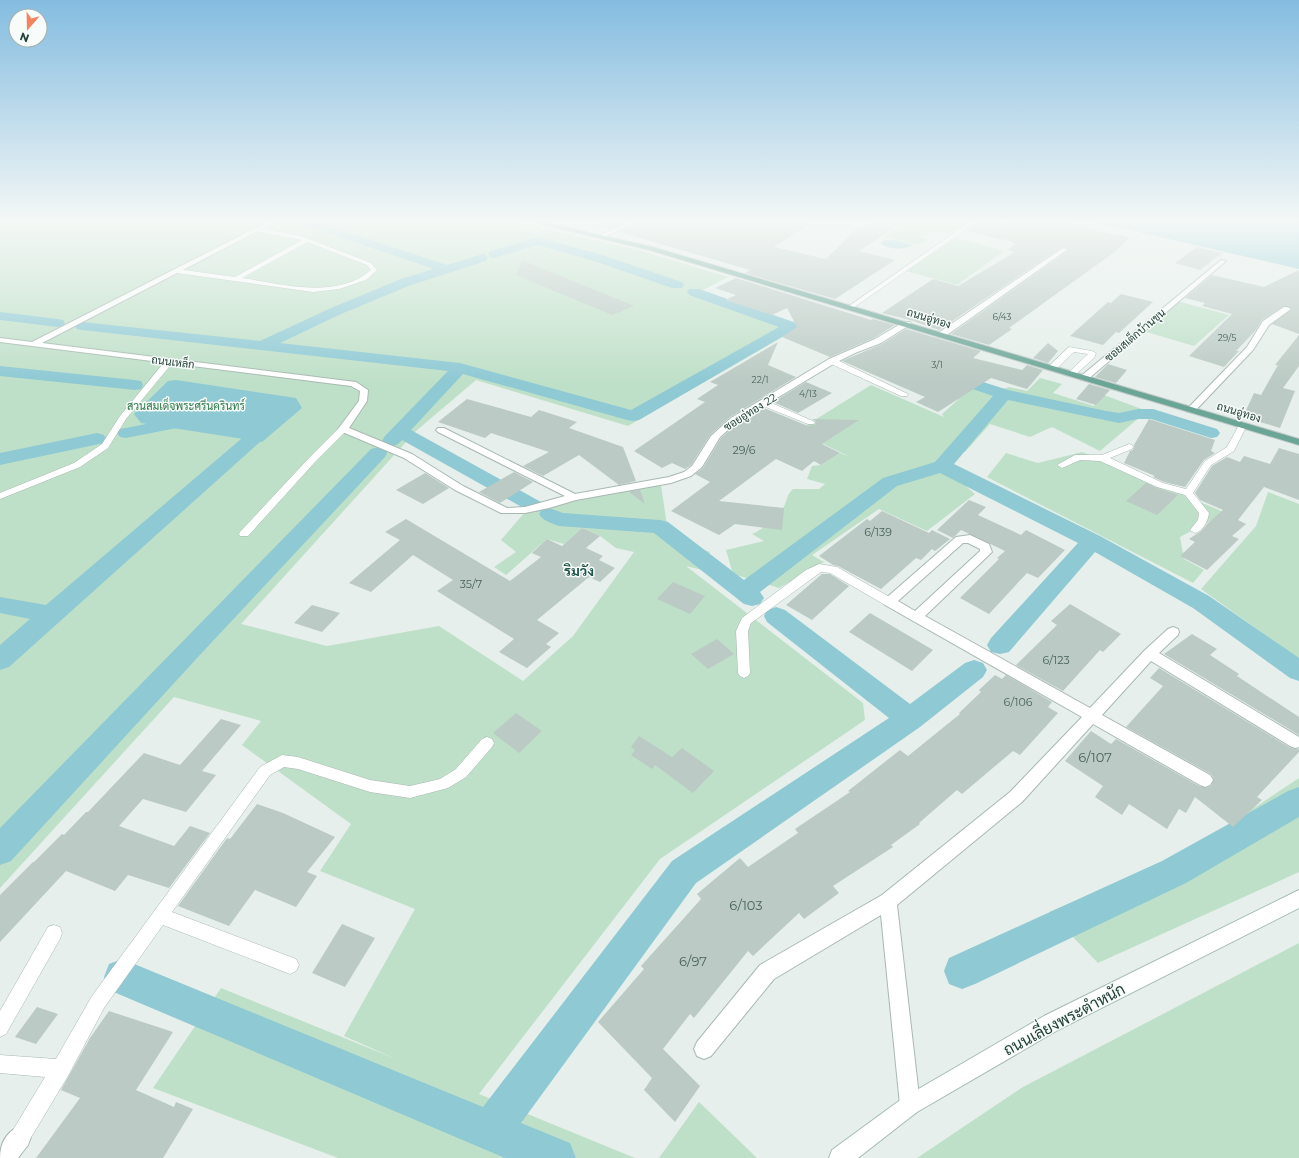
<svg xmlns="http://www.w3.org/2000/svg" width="1299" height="1158" viewBox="0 0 1299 1158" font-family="Montserrat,Sarabun,sans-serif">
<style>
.green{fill:#bfe0c8}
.water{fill:#8ec9d4}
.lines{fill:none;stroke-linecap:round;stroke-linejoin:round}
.canal{fill:#8ec9d4;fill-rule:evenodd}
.building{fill:#bbcac4}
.lane-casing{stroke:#a8b8b2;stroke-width:1}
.street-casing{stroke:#a8b8b2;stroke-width:2}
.secondary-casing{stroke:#a4bbb3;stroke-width:2}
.primary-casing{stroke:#c2cac8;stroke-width:2}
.lane{fill:#fff;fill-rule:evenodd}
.street{fill:#fff;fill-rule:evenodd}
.secondary{fill:#fff;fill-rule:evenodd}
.primary{fill:#6aa596;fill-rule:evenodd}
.labels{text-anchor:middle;stroke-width:3;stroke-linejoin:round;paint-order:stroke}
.far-number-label{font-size:9px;fill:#4a645c}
.far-street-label{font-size:11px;fill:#24423a;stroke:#f7fbf9}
.far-park-label{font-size:11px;fill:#2d7a4b;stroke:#f7fbf9}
.number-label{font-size:11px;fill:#4a645c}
.near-number-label{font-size:13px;fill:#4a645c}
.neighbourhood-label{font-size:14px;font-weight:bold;fill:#1f5548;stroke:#f7fbf9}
.near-street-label{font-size:16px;fill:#24423a;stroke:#f7fbf9}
</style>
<rect width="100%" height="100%" fill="#e6efeb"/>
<g class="green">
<path d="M 0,220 L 506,220 L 639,250 L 728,277 L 703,290 L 800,327 L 628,426 L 476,380 L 416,431 L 241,624 L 327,646 L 439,626 L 523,681 L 573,636 L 634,552 L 616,548 L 600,536 L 582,528 L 564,544 L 547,539 L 506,575 L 494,567 L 516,552 L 501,540 L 525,512 L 591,495 L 661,485 L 669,539 L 710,552 L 702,570 L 686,566 L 863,703 L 865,720 L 660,859 L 479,1094 L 635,1158 L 338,1158 L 153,1088 L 221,988 L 396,1059 L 344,1036 L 415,909 L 320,871 L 351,824 L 242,745 L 261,721 L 174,697 L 0,888 Z"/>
<path d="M 909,220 L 972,220 L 949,234 L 936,232 L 923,236 L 927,240 L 918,245 L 883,237 Z"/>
<path d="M 956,238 L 1004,251 L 957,285 L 906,271 Z"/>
<path d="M 1177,301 L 1229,315 L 1194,346 L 1143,331 Z"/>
<path d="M 932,374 L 1000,390 L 1009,387 L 1027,391 L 1040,378 L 1062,384 L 1053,393 L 1094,406 L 1104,395 L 1147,411 L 1100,451 L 1052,427 L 1030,437 L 990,424 L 965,452 L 941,458 L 951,473 L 975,494 L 927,531 L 879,509 L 812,555 L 824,562 L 779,588 L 733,574 L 726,550 L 764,541 L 752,534 C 764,528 776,520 783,508 C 788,500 785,497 793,489 L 819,489 L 825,484 L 807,479 L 812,466 L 821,465 L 840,453 L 850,457 L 797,431 L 871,385 L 944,417 L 942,414 L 959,399 L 929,383 Z"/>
<path d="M 1082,452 L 1226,513 L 1180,537 L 1184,559 L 1204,570 L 1193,583 L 987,477 L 1006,453 L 1038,463 Z"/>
<path d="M 1268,492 L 1299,504 L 1299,659 L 1201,589 L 1256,526 Z"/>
<path d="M 1299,778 L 1299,872 L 1098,963 L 1049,912 L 1177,859 Z"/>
<path d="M 1299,943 L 1299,1158 L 917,1158 L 1023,1087 Z"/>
<path d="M 699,1102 L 757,1158 L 659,1158 Z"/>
</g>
<g class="water">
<path d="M 1079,220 L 1299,220 L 1299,269 L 1121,228 Z"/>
<path d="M 885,240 L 895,240 L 913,245 C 905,250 888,250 880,243 Z"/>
<path d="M 176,380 L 296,398 L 302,408 L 262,442 L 141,423 L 134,414 L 168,381 Z"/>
</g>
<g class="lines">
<g class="canal">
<path d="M 293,220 L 310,220 L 447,265 L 482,254 L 486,255 L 488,258 L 486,261 L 411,285 L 341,314 L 280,343 L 460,363 L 631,410 L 779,327 L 689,295 L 687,292 L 689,289 L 699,289 L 805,326 L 807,329 L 805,332 L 800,333 L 792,331 L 639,420 L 633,421 L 627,420 L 463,374 L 411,430 L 541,502 L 544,506 L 542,509 L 549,508 L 563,513 L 660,520 L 668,522 L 744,580 L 883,478 L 935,462 L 993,396 L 943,379 L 941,376 L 943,373 L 949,371 L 1008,390 L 1106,411 L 1119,413 L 1138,409 L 1153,409 L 1217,429 L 1220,433 L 1217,437 L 1211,438 L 1151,419 L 1138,419 L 1119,423 L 1008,400 L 954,464 L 1100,536 L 1209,596 L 1299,658 L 1299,681 L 1290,678 L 1193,608 L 1095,552 L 1009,652 L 1000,654 L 991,652 L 987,645 L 991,638 L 1078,543 L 940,473 L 897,486 L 760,592 L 764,598 L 760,604 L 752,606 L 744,604 L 654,533 L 559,526 C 551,523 543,521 539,514 L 541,511 L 534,512 L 527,510 L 402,440 C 397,446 393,447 384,445 L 382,441 L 384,437 L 448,371 L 82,330 L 77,329 L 75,326 L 77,323 L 82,322 L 260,341 L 331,308 L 401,279 L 434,269 L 295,222 Z"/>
<path d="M 538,237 L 602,255 L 682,282 L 684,285 L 682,288 L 672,288 L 594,261 L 538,245 L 494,258 L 490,257 L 488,254 L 490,251 Z"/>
<path d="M 0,312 L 58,319 L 63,320 L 65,323 L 63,326 L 58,327 L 0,320 Z"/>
<path d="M 0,366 L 135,380 L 141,381 L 143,385 L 141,389 L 135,390 L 0,376 Z"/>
<path d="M 191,415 L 197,416 L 200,420 L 197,424 L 126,438 L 120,437 L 117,433 L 120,429 L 126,428 Z"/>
<path d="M 274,415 L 280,416 L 283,420 L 280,424 L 9,667 L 0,670 L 0,645 L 30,619 L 0,613 L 0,597 L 46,605 L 268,416 Z"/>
<path d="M 97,433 L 104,435 L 106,439 L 104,443 L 0,465 L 0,453 Z"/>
<path d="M 378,447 L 385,449 L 387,453 L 385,457 L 198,657 L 11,861 L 0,865 L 0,828 L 371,449 Z"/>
<path d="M 776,607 L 785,610 L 910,704 L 965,663 L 974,660 L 983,663 L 987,670 L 983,677 L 920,727 L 696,883 L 521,1123 L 570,1143 L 576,1158 L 505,1158 L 109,990 L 104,977 L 109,964 L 122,959 L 483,1107 L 672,861 L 889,718 L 767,622 L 764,616 L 767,610 Z"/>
<path d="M 1299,787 L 1299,817 L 1186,883 L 975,984 L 962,989 L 949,984 L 944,971 L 949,958 L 1162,861 L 1288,791 Z"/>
</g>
</g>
<g class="building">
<path d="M 597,220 L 629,220 L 611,229 L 596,225 Z"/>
<path d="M 642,220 L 815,220 L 774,247 L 826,259 L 857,228 L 863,228 L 876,220 L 906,220 L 859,251 L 895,260 L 835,299 L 745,273 L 750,270 L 619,232 Z"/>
<path d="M 966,220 L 989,220 L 1009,224 L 1013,220 L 1059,220 L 1089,226 L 1087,229 L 1130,237 L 1116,251 L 1009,328 L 1012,329 L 989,345 L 951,334 L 1069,250 L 1069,248 L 1062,247 L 939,330 L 910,320 L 882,313 L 933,279 L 958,286 L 1015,252 L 1007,250 L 1016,244 L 1011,243 L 1013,242 L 966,231 L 976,223 L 970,221 L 965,224 Z"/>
<path d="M 1197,247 L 1222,253 L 1200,270 L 1175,263 Z"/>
<path d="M 522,260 L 634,306 L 612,315 L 516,275 Z"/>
<path d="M 1299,270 L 1299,334 L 1272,324 L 1292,309 L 1288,306 L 1284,306 L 1262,320 L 1256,330 L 1236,351 L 1239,351 L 1224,367 L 1189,356 L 1232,314 L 1202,306 L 1205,303 L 1185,298 L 1212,275 L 1264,287 Z"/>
<path d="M 736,278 L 871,320 L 873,319 L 895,325 L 874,338 L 830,357 L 782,337 L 797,327 L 787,308 L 772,315 L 725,300 L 736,295 L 715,288 Z"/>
<path d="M 1121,294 L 1153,302 L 1119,333 L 1116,332 L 1103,345 L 1070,336 L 1108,302 L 1111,303 Z"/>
<path d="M 906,329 L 981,351 L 973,358 L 1022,370 L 1027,365 L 1043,370 L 1027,389 L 991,378 L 938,412 L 916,402 L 925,397 L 842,361 L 882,344 Z"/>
<path d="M 1299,335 L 1299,366 L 1283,388 L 1295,391 L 1280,428 L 1243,417 L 1254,393 L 1261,395 L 1278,365 L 1275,365 Z"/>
<path d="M 778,342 L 768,365 L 796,377 L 730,417 L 710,435 L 691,465 L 685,469 L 672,463 L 662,468 L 634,451 L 705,402 L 697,399 L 718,385 L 710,382 Z"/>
<path d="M 1048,343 L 1058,351 L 1048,363 L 1033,358 Z"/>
<path d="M 1108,364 L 1127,370 L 1116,383 L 1095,377 Z"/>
<path d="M 806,382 L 832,393 L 798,413 L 773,402 Z"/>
<path d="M 1089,384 L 1110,390 L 1096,405 L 1076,399 Z"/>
<path d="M 467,399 L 531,417 L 539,410 L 577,422 L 569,428 L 623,447 L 636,481 L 619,485 L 579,455 L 543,476 L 523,466 L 549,452 L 491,433 L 485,438 L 438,422 Z"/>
<path d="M 764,408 L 808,426 L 815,425 L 816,421 L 812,419 L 859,420 L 822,444 L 840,453 L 821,465 L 814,461 L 802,471 L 776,459 L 719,501 L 784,508 L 782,530 L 735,524 L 719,535 L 671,511 L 710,482 L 695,474 L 703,468 L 721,438 L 738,423 Z"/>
<path d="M 1149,419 L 1215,440 L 1211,451 L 1215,453 L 1204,460 L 1185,487 L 1164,482 L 1153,477 L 1155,476 L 1124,463 L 1130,451 L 1133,450 L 1134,445 Z"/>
<path d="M 1279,448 L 1299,454 L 1299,500 L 1264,487 L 1238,520 L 1246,524 L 1232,536 L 1239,539 L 1207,570 L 1180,556 L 1195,542 L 1189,539 L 1201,531 L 1207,524 L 1223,510 L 1200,500 L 1195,493 L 1212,466 L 1227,457 L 1240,462 L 1244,456 L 1270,464 Z"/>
<path d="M 514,472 L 533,482 L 500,503 L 479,492 Z"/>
<path d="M 425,473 L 449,488 L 423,504 L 396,490 Z"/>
<path d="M 1146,483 L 1157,488 L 1178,495 L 1157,515 L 1126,501 Z"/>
<path d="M 640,490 L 645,504 L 629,492 Z"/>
<path d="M 969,500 L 986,507 L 978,515 L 1021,535 L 1026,530 L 1065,550 L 1038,578 L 1027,573 L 989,614 L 960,598 L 999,559 L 997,558 L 1005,551 L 961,530 L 953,538 L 937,530 Z"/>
<path d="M 882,511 L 929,533 L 932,530 L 950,539 L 935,551 L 932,549 L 921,560 L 916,558 L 881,589 L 838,566 L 833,565 L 819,556 L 867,519 L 870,521 Z"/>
<path d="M 406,519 L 510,581 L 541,557 L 532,553 L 547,539 L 562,546 L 582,528 L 600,536 L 586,548 L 603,556 L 599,560 L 615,568 L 600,582 L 589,577 L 537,620 L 559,633 L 546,644 L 551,647 L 527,668 L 499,652 L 514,639 L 437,591 L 453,580 L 413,555 L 371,592 L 349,583 L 400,540 L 385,532 Z"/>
<path d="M 822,574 L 830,574 L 849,586 L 812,620 L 786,605 Z"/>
<path d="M 673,582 L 705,596 L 690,614 L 657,599 Z"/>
<path d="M 1070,604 L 1121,634 L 1103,652 L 1100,650 L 1063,691 L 1016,665 L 1057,625 L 1051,621 Z"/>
<path d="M 312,605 L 340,613 L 322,632 L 294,623 Z"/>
<path d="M 870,613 L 933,650 L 912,671 L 849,632 Z"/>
<path d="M 1192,634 L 1217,649 L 1210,655 L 1239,674 L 1237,676 L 1299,717 L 1299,735 L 1164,654 Z"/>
<path d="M 717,639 L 734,654 L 708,669 L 691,654 Z"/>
<path d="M 1159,668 L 1289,747 L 1294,749 L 1299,749 L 1299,752 L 1257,797 L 1262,800 L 1233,827 L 1195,797 L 1186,813 L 1179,809 L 1167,829 L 1129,804 L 1122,815 L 1095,797 L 1103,786 L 1065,761 L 1091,731 L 1111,744 L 1116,739 L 1199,786 L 1206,788 L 1211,786 L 1214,779 L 1211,774 L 1126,727 L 1163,686 L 1150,678 Z"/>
<path d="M 995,675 L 1002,679 L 1006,675 L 1052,702 L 1048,707 L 1058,713 L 1020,755 L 1013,751 L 962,794 L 957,790 L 919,823 L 920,824 L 891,845 L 893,847 L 833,886 L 839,893 L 804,919 L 799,913 L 753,956 L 748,951 L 694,1018 L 690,1014 L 663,1049 L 700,1086 L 675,1122 L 644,1090 L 652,1078 L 598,1022 L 644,969 L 641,966 L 701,899 L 697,894 L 740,858 L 748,867 L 798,833 L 795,829 L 850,792 L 848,791 L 900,750 L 908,756 L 960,714 L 959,713 L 981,692 L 979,690 Z"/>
<path d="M 516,713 L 542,731 L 519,753 L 493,733 Z"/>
<path d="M 221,719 L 241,725 L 202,771 L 216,775 L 186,812 L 143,799 L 119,826 L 174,846 L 190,826 L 210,833 L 169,888 L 128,875 L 115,891 L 66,871 L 0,942 L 0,895 L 33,862 L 34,862 L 62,834 L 64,835 L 86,812 L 88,812 L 144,753 L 180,765 Z"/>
<path d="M 639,736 L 672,757 L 682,748 L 714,771 L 693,793 L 655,765 L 652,769 L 631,755 L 635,750 L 631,747 Z"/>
<path d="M 257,804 L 283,813 L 335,837 L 307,872 L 317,876 L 296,907 L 255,890 L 229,926 L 178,906 L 227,838 L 230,839 Z"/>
<path d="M 342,924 L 375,938 L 345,987 L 312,973 Z"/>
<path d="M 37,1007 L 58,1014 L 36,1044 L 15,1037 Z"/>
<path d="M 109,1011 L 173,1032 L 136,1090 L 174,1107 L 176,1102 L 193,1109 L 163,1158 L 36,1158 L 80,1098 L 61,1090 L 90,1038 Z"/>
</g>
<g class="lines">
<g class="lane-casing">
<g id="lane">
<path d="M 970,222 L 975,223 L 853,308 L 849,308 L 849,306 Z"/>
<path d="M 257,228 L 301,236 L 371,263 L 377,270 L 366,280 L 339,289 L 313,292 L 177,273 L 174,271 L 177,269 L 235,277 L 302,240 L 255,231 L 254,230 ZM 307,242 L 367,265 L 371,270 C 337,300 282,284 242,278 Z"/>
<path d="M 1069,347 L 1092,351 L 1096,353 L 1094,358 L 1074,376 L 1071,376 L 1067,374 L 1088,354 L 1074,352 L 1055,370 L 1049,370 L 1049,366 Z"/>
<path d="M 167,359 L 170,359 L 174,361 L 126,419 L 108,448 L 80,467 L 0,499 L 0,493 L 74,463 L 102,444 L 120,416 Z"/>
<path d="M 829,359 L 835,359 L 908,394 L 907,396 L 901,396 L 829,363 Z"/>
<path d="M 761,401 L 767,401 L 815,422 L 814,424 L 808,424 L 761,405 L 760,403 Z"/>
<path d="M 1243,422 L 1247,425 L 1234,451 L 1211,465 L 1193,493 L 1209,513 C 1208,521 1203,531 1195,533 L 1190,530 L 1198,520 L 1199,513 L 1185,495 L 1157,487 L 1100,461 L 1080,460 L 1062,468 L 1057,465 L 1075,455 L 1102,455 L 1129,444 L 1132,445 L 1133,447 L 1132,449 L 1110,458 L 1163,483 L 1186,489 L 1205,461 L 1227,447 L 1239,425 Z"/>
<path d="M 343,426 L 347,429 L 346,431 L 315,462 L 248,536 L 240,536 L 239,534 L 240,532 L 309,458 L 340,427 Z"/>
<path d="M 819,564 L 837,567 L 893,599 L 895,602 L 893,605 L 885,605 L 830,573 L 821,572 L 751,623 L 748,631 L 750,673 L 748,676 L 744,678 L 740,676 L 738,673 L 736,631 L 742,618 L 806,570 Z"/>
<path d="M 487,737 L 492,739 L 494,743 L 492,747 L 466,777 L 448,788 L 410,798 L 370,792 L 298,769 L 284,767 L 270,775 L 172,912 L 296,959 L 299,965 L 296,971 L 290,974 L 163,925 L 104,1008 L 68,1076 L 27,1144 L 20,1147 L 13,1144 L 10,1137 L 13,1130 L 45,1077 L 0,1073 L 0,1055 L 56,1059 L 92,996 L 260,767 L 282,755 L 298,757 L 370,780 L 410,786 L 440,779 L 456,769 L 482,739 Z"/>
<path d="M 54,925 L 60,927 L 62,933 L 60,939 L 6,1034 L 0,1037 L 0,1011 L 48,927 Z"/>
</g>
</g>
<g class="street-casing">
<g id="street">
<path d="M 271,220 L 279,220 L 42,343 L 356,382 L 368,390 L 367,401 L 349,428 L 412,454 L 463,486 L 507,508 L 525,507 L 565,496 L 438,432 L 436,430 L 438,428 L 444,428 L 575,494 L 669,477 L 684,472 L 692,466 L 711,436 L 731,418 L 829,359 L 875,339 L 904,322 L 910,322 L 911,324 L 881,343 L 855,353 L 835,363 L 737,422 L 720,437 L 702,467 L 691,476 L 671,483 L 576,500 L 549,508 L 525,513 L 501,513 L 455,490 L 404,458 L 340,431 L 338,429 L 359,401 L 360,391 L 351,386 L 0,342 L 0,338 L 32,342 Z"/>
<path d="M 633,220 L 641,220 L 604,237 L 599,236 Z"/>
<path d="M 1063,248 L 1068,249 L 944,337 L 938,337 L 938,333 Z"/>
<path d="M 1221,260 L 1226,261 L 1087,380 L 1081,380 L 1080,378 L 1081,376 Z"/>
<path d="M 1284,307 L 1287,307 L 1291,309 L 1269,325 L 1253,350 L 1194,412 L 1188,412 L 1186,410 L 1188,408 L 1247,347 L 1263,321 Z"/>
<path d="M 970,535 L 989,544 L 992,552 L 925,616 L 1090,708 L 1145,650 L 1168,629 L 1173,627 L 1178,629 L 1179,632 L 1178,635 L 1159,653 L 1299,737 L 1299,747 L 1295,748 L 1290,746 L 1151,661 L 1102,715 L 1210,775 L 1213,780 L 1210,785 L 1205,787 L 1200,785 L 1093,724 L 1022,802 L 897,905 L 920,1105 L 917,1112 L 910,1115 L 903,1112 L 900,1105 L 881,915 L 774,979 L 711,1056 L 704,1059 L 697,1056 L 694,1049 L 697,1042 L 760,965 L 882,895 L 1010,792 L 1082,717 L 885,605 L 883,602 L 885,599 L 956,537 ZM 963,543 L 968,543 L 980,549 L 980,551 L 915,611 L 898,601 Z"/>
<path d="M 20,1126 L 28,1129 L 31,1137 L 28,1145 L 18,1158 L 0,1158 C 0,1144 6,1132 20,1126 Z"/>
</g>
</g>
<g class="secondary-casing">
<path id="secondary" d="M 1299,890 L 1299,908 L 1058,1030 L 917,1112 L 858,1158 L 829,1158 L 832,1150 L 903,1098 L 1044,1016 Z"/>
</g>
<g class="primary-casing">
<path id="primary" d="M 523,220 L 534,220 L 653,247 L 1299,439 L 1299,445 L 649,250 Z"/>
</g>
<use href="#lane" class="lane"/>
<use href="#street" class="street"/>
<use href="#secondary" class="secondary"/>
<use href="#primary" class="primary"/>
</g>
<linearGradient id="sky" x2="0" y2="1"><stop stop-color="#84bce0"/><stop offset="0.58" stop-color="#f4f8f6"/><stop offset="1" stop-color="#f4f8f6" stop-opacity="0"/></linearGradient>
<rect width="1299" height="382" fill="url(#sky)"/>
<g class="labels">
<g class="far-number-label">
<text x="1002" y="320">6/43</text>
<text x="1227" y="341">29/5</text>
<text x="937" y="368">3/1</text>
<text x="760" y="383">22/1</text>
<text x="808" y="397">4/13</text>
</g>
<g class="far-street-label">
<text transform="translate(929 318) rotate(17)" y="4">ถนนอู่ทอง</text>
<text transform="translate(1135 335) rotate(-40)" y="4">ซอยสเต็กบ้านขุน</text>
<text transform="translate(173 362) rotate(7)" y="4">ถนนเหล็ก</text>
<text transform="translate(750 412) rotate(-32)" y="4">ซอยอู่ทอง 22</text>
<text transform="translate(1239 412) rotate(17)" y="4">ถนนอู่ทอง</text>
</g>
<g class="far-park-label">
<text x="186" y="410">สวนสมเด็จพระศรีนครินทร์</text>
</g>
<g class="number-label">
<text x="744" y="454">29/6</text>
<text x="878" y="536">6/139</text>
<text x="471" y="588">35/7</text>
<text x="1056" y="664">6/123</text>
<text x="1018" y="706">6/106</text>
</g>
<g class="near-number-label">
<text x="1095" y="762">6/107</text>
<text x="746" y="910">6/103</text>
<text x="693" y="966">6/97</text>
</g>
<g class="neighbourhood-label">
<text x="579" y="576">ริมวัง</text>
</g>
<g class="near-street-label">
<text transform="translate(1064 1019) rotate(-28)" y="6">ถนนเลี่ยงพระตำหนัก</text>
</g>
</g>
<g transform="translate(28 28) rotate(200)"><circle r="19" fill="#f7fbf9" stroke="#a3b1ad"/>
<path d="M0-3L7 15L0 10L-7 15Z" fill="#f4845f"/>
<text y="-6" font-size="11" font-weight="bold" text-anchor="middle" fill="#24423a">N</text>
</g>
</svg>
